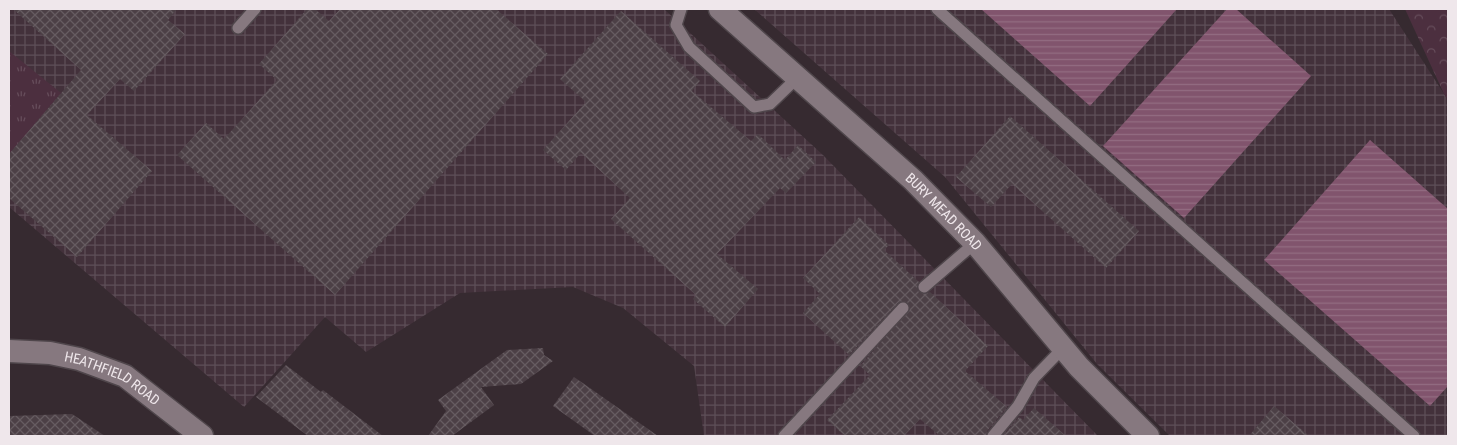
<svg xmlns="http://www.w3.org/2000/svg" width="1457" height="445" viewBox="0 0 1457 445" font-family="'Roboto Condensed',sans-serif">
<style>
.industrial{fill:url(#industrial-grid)}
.grass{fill:url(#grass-tufts)}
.forest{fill:url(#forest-crowns)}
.water{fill:url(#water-rules)}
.building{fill:url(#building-cross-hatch)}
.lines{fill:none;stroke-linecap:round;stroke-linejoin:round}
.lane-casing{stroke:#4f464b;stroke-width:14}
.street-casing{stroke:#4f464b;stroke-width:25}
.lane{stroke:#86787f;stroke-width:11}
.street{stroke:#86787f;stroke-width:22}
.labels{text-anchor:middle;stroke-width:4.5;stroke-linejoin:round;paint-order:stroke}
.street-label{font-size:14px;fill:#efe7eb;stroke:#362a30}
</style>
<defs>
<pattern id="industrial-grid" width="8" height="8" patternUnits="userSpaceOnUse" patternTransform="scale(1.25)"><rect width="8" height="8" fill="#43313b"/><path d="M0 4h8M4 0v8" fill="none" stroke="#5e4f58"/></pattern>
<pattern id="grass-tufts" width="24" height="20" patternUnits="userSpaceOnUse" patternTransform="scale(1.25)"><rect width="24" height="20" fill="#4c2f3f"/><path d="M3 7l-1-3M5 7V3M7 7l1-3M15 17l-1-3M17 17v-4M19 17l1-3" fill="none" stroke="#664d5b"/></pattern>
<pattern id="forest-crowns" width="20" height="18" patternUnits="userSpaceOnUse" patternTransform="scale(1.25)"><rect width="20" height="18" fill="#4c2f3f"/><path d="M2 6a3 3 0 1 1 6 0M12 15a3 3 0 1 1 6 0" fill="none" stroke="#664d5b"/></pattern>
<pattern id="water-rules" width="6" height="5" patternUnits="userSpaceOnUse" patternTransform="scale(1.25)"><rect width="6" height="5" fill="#81546d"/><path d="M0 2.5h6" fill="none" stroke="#936d82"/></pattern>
<pattern id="building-cross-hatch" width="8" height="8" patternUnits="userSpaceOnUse" patternTransform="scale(1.25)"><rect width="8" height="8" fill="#4c4046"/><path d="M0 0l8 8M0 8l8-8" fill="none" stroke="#665c61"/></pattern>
</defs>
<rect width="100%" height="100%" fill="#362a30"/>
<g class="industrial">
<path d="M 9,9 L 664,9 L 823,155 L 1098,436 L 704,436 L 694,366 L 623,308 L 573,287 L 460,293 L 366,352 L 325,317 L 244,407 L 9,207 Z"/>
<path d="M 754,9 L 1389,9 L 1448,100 L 1448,436 L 1170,436 L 1097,364 L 945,177 Z"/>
</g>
<path class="grass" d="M 9,51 L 61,93 L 9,154 Z"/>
<path class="forest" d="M 1405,9 L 1448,9 L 1448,100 L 1444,94 Z"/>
<g class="water">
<path d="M 981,9 L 1177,9 L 1090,106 Z"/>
<path d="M 1227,9 L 1236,9 L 1311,76 L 1184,218 L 1103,146 Z"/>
<path d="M 1370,140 L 1448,209 L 1448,386 L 1430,406 L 1264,260 Z"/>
</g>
<g class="building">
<path d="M 13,9 L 177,9 L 168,20 L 185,34 L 134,91 L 120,79 L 87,115 L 152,171 L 77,257 L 9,198 L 9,154 L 81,70 Z"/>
<path d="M 307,9 L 315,9 L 329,21 L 340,9 L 496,9 L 548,54 L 335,295 L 177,155 L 206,123 L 224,139 L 277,80 L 259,64 Z"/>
<path d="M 621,11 L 700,81 L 692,91 L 751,141 L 758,134 L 785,160 L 798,145 L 816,162 L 786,193 L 780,188 L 717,254 L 758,289 L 725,327 L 693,299 L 696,295 L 611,219 L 630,198 L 581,153 L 566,170 L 543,150 L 586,102 L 560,79 Z"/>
<path d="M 1010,116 L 1139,231 L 1106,268 L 1012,184 L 991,207 L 956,177 Z"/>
<path d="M 859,217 L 889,245 L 884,250 L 919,282 L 917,288 L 919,292 L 925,294 L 930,292 L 988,346 L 965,371 L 1007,407 L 987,431 L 986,436 L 940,436 L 920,419 L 904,436 L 845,436 L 827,420 L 870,375 L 860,366 L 910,309 L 905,301 L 898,303 L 849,355 L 803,313 L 820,294 L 803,278 Z"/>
<path d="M 543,348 L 544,355 L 553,361 L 521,384 L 481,387 L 494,405 L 452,436 L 428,436 L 446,411 L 438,400 L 507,350 Z"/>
<path d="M 286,365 L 321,392 L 323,390 L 383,436 L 308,436 L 256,397 Z"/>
<path d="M 574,377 L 587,386 L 658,436 L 595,436 L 553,406 Z"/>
<path d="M 1274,406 L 1309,436 L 1249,436 Z"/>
<path d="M 1034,408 L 1066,436 L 1003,436 L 1019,417 L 1023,420 Z"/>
<path d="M 72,414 L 105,436 L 9,436 L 9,416 Z"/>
</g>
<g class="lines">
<g class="lane-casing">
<g id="lane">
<path d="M 681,9 L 676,25 L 689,47 L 754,107 L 770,104 L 798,77"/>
<path d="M 937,9 L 1414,436"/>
<path d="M 238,28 L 255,9"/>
<path d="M 924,287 L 975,243"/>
<path d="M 784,436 L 903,308"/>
<path d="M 993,436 L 1018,406 L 1034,378 L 1063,348"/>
</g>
</g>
<g class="street-casing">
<g id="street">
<path id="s1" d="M 720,9 L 913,180 L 975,243 L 1079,367 L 1148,436"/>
<path id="s2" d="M 9,351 L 50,353 L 79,359 L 125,376 L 202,436"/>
</g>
</g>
<use href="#lane" class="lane"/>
<use href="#street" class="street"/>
</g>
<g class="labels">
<g class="street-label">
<text dy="5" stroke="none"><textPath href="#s1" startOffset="302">BURY MEAD ROAD</textPath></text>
<text dy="5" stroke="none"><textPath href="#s2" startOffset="109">HEATHFIELD ROAD</textPath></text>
</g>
</g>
<rect width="1457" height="445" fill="none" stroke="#efe7eb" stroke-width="20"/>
</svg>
